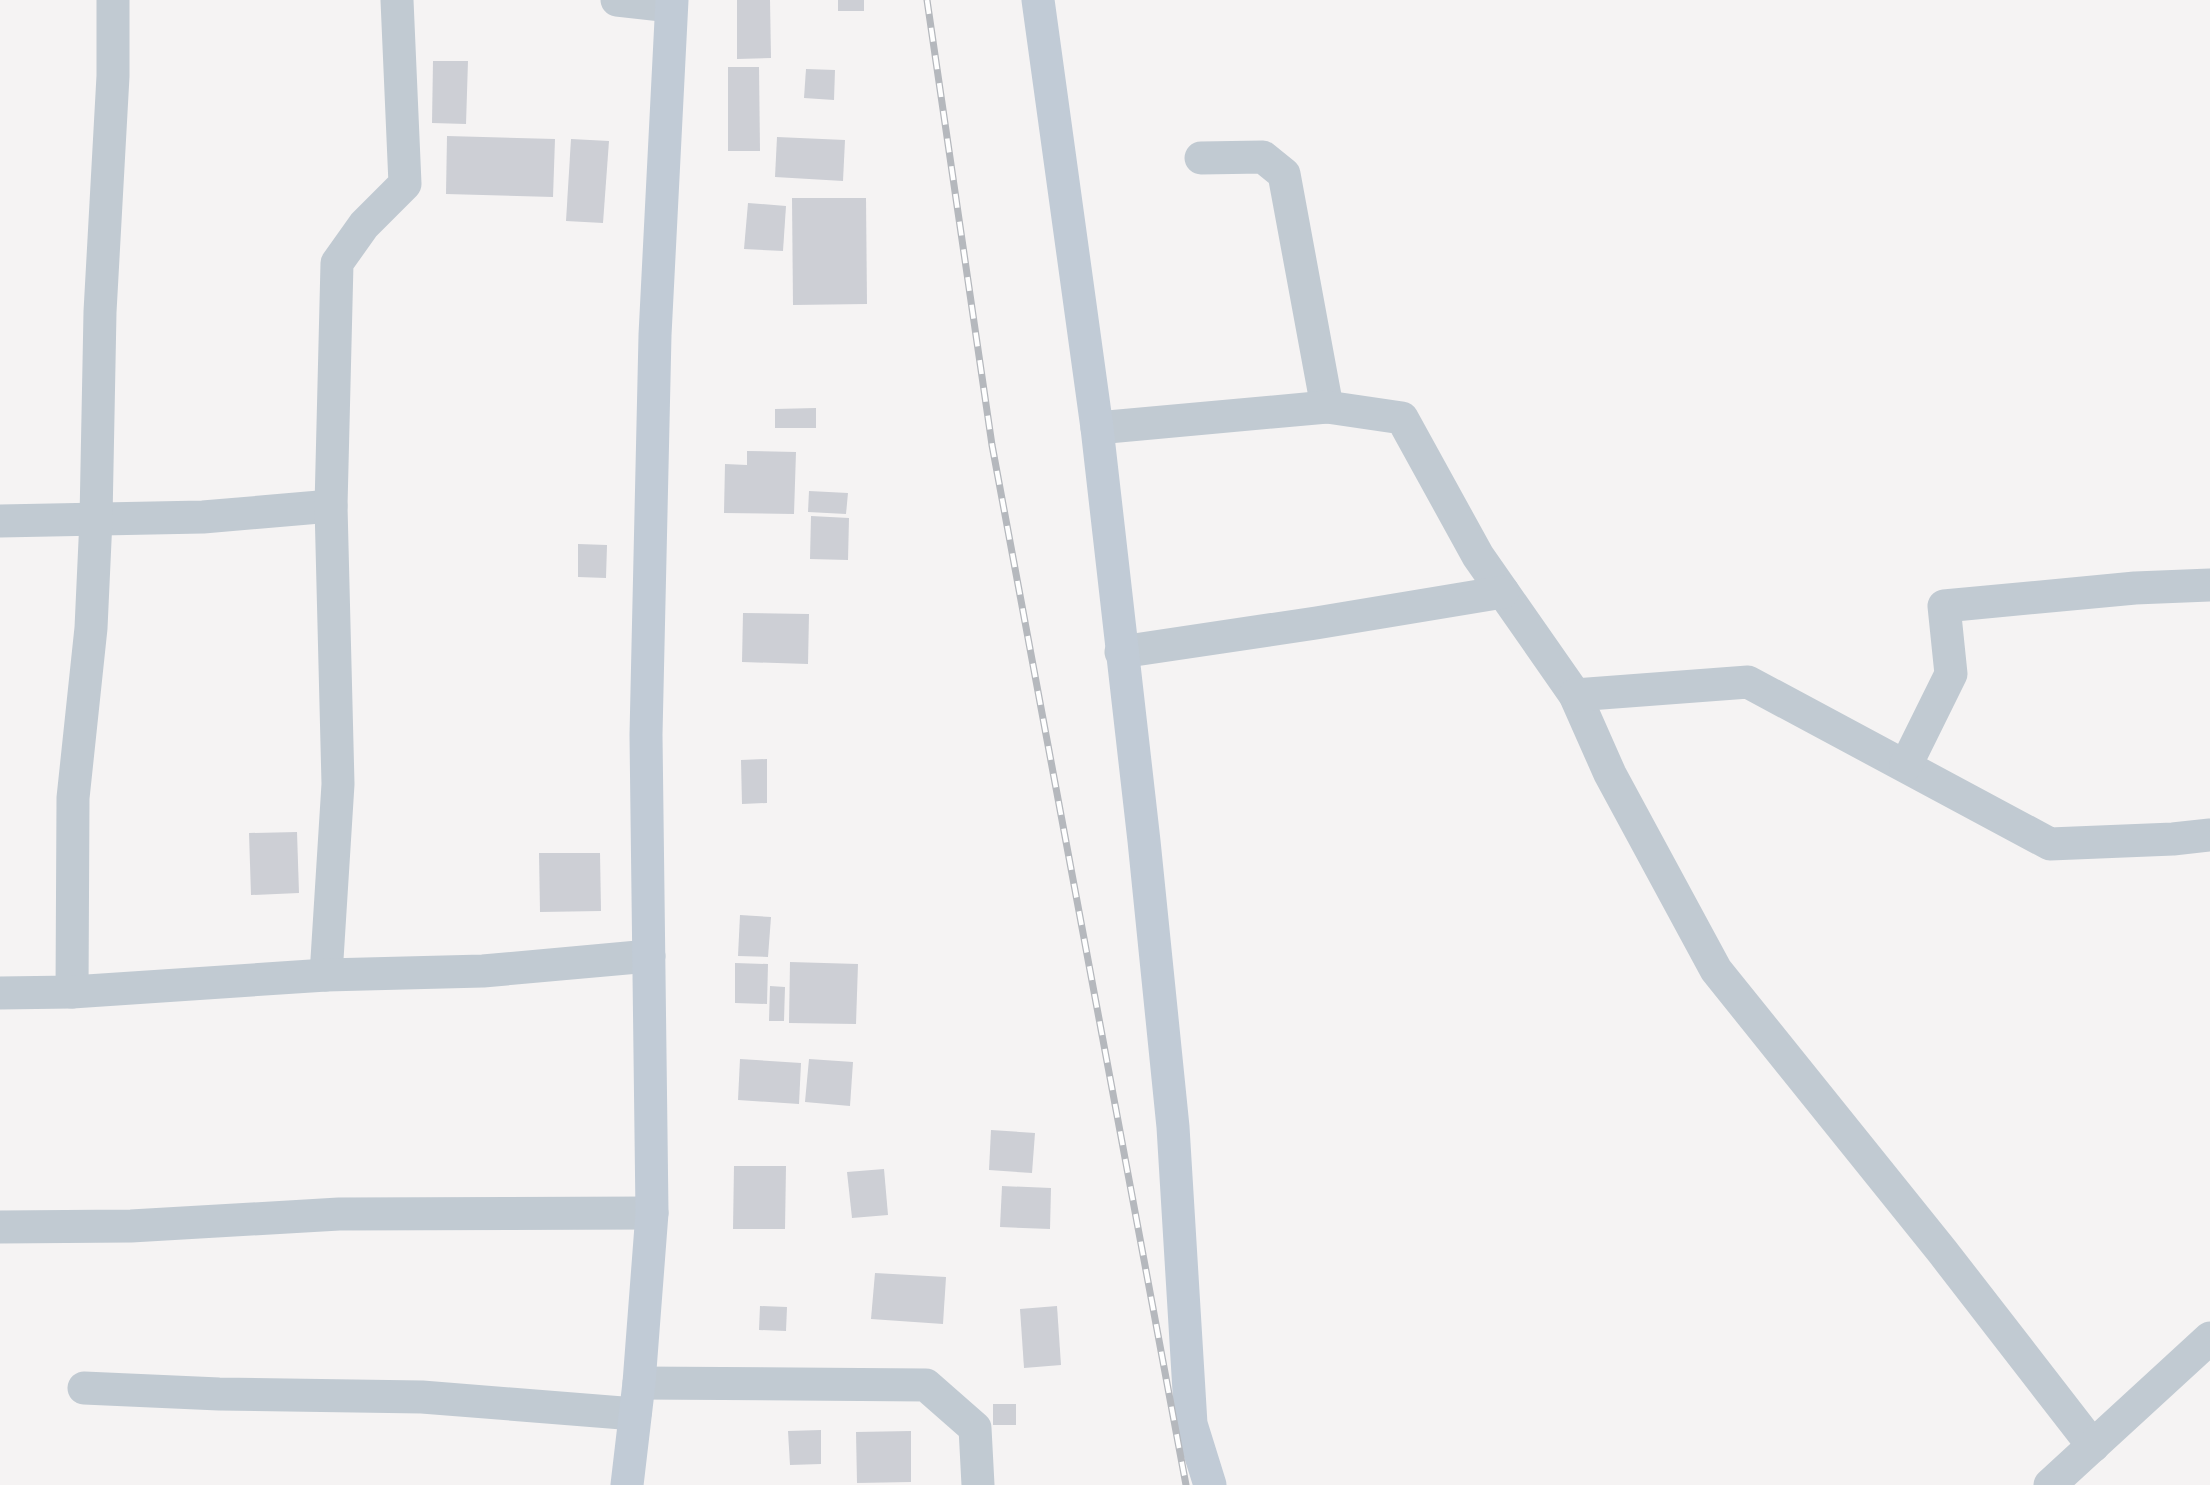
<svg xmlns="http://www.w3.org/2000/svg" width="2210" height="1485" viewBox="0 0 2210 1485" font-family="'Space Grotesk',sans-serif">
<style>
.building{fill:#cdcfd5}
.lines{fill:none;stroke-linecap:round;stroke-linejoin:round}
.street{stroke:#c1cad2;stroke-width:33}
.secondary{stroke:#c1cbd6;stroke-width:33}
.rail-casing{stroke:#b5b8bd;stroke-width:7}
.rail{stroke:#fff;stroke-width:4.5;stroke-dasharray:14;stroke-linecap:butt}
</style>
<rect width="100%" height="100%" fill="#f5f3f3"/>
<g class="building">
<path d="M 737,0 L 770,0 L 771,58 L 737,59 Z"/>
<rect x="838" y="0" width="26" height="11"/>
<path d="M 433,61 L 468,61 L 466,124 L 432,123 Z"/>
<path d="M 728,67 L 759,67 L 760,151 L 728,151 Z"/>
<path d="M 806,69 L 835,70 L 834,100 L 804,98 Z"/>
<path d="M 447,136 L 555,139 L 553,197 L 446,194 Z"/>
<path d="M 777,137 L 845,140 L 843,181 L 775,177 Z"/>
<path d="M 571,139 L 609,141 L 603,223 L 566,221 Z"/>
<path d="M 792,198 L 866,198 L 867,304 L 793,305 Z"/>
<path d="M 748,203 L 786,206 L 783,251 L 744,249 Z"/>
<path d="M 816,408 L 816,428 L 775,428 L 775,409 Z"/>
<path d="M 747,451 L 796,452 L 794,514 L 724,513 L 725,464 L 747,465 Z"/>
<path d="M 809,491 L 848,493 L 846,514 L 808,512 Z"/>
<path d="M 811,516 L 849,518 L 848,560 L 810,559 Z"/>
<path d="M 578,544 L 607,545 L 606,578 L 578,577 Z"/>
<path d="M 743,613 L 809,614 L 808,664 L 742,662 Z"/>
<path d="M 767,759 L 767,803 L 742,804 L 741,760 Z"/>
<path d="M 297,832 L 299,893 L 251,895 L 249,833 Z"/>
<path d="M 539,853 L 600,853 L 601,911 L 540,912 Z"/>
<path d="M 740,915 L 771,917 L 768,957 L 738,956 Z"/>
<path d="M 790,962 L 858,964 L 856,1024 L 789,1023 Z"/>
<path d="M 735,963 L 768,964 L 767,1004 L 735,1003 Z"/>
<path d="M 770,986 L 785,987 L 784,1021 L 769,1021 Z"/>
<path d="M 740,1059 L 801,1063 L 799,1104 L 738,1100 Z"/>
<path d="M 809,1059 L 853,1062 L 850,1106 L 805,1102 Z"/>
<path d="M 991,1130 L 1035,1133 L 1032,1173 L 989,1170 Z"/>
<path d="M 734,1166 L 786,1166 L 785,1229 L 733,1229 Z"/>
<path d="M 884,1169 L 888,1215 L 852,1218 L 847,1172 Z"/>
<path d="M 1002,1186 L 1051,1188 L 1050,1229 L 1000,1227 Z"/>
<path d="M 875,1273 L 946,1277 L 943,1324 L 871,1319 Z"/>
<path d="M 760,1306 L 787,1307 L 786,1331 L 759,1330 Z"/>
<path d="M 1057,1306 L 1061,1365 L 1024,1368 L 1020,1309 Z"/>
<rect x="993" y="1404" width="23" height="21"/>
<path d="M 821,1430 L 821,1464 L 790,1465 L 788,1431 Z"/>
<path d="M 911,1431 L 911,1482 L 857,1483 L 856,1432 Z"/>
</g>
<g class="lines">
<g class="street">
<path d="M 617,0 L 671,6"/>
<path d="M 1201,158 L 1263,157 L 1284,174 L 1327,407"/>
<path d="M 1097,428 L 1327,407 L 1402,418 L 1478,556 L 1575,695 L 1610,774 L 1716,970 L 1942,1251 L 2093,1446"/>
<path d="M 0,521 L 203,517 L 331,506"/>
<path d="M 1121,652 L 1316,623 L 1503,592"/>
<path d="M 1575,695 L 1748,682 L 2050,844 L 2173,839 L 2210,835"/>
<path d="M 1906,765 L 1951,674 L 1944,606 L 2135,588 L 2210,585"/>
<path d="M 326,975 L 338,784 L 331,506 L 337,263 L 364,225 L 405,184 L 397,0"/>
<path d="M 72,992 L 73,798 L 91,628 L 96,519 L 100,312 L 113,76 L 113,0"/>
<path d="M 0,993 L 72,992 L 326,975 L 483,971 L 649,956"/>
<path d="M 0,1227 L 131,1226 L 339,1214 L 652,1213"/>
<path d="M 639,1383 L 926,1385 L 975,1428 L 978,1485"/>
<path d="M 84,1388 L 219,1394 L 422,1397 L 635,1414"/>
<path d="M 2050,1485 L 2210,1338"/>
</g>
<g class="secondary">
<path d="M 1038,0 L 1097,428 L 1144,841 L 1173,1127 L 1191,1424 L 1210,1485"/>
<path d="M 627,1485 L 639,1383 L 652,1213 L 646,735 L 655,335 L 672,0"/>
</g>
<g class="rail-casing">
<path id="rail" d="M 927,0 L 992,445 L 1186,1485"/>
</g>
<use href="#rail" class="rail"/>
</g>
</svg>
